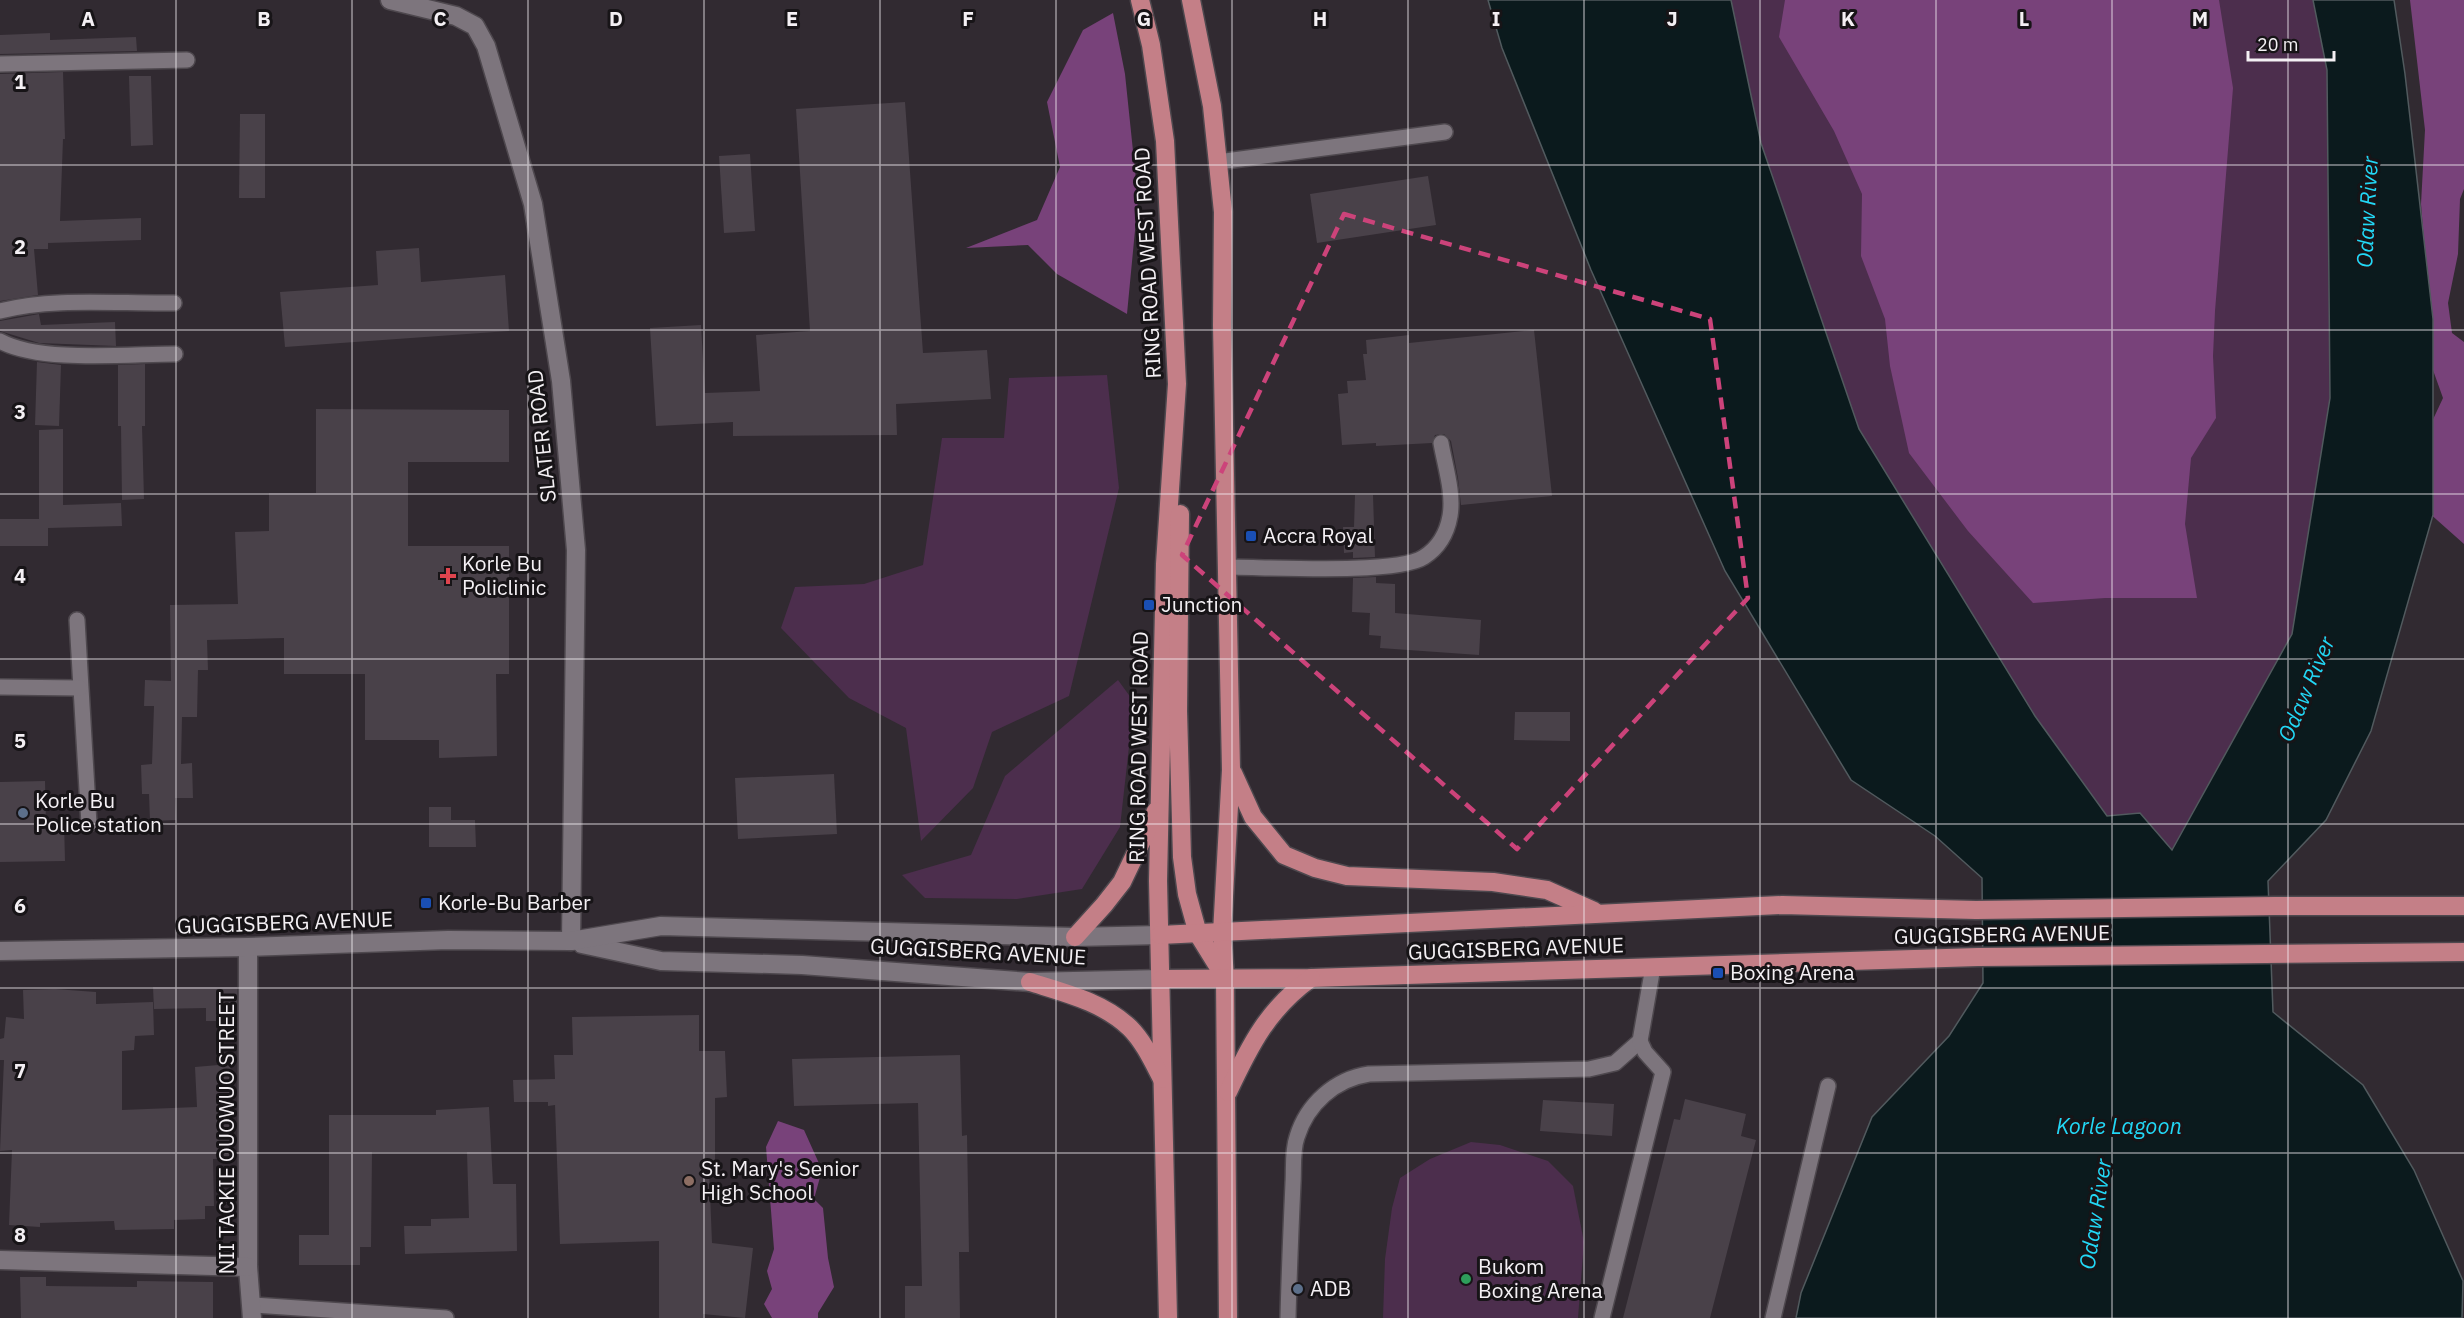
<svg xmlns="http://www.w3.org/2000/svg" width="2464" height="1318" viewBox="0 0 2464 1318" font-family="'IBM Plex Sans',sans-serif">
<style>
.green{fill:#4c2e4d}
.forest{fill:#78427a}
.water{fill:#0b1a1d;stroke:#515a5e;stroke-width:1.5}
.building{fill:#494149}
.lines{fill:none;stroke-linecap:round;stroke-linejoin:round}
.lane-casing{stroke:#4e484e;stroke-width:18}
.street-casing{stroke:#4e484e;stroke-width:21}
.secondary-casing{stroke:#4e484e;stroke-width:21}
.primary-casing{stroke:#4e484e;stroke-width:21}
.lane{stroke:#7d757d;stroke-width:15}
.street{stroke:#7d757d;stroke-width:18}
.secondary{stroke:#7d757d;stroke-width:18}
.primary{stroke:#c47f87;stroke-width:18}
.marked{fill:none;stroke:#cc437a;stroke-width:4.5;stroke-dasharray:12 8;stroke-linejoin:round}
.grid{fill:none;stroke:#f4f0f4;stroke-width:1.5;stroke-opacity:0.55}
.transit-dot{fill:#1a4fb4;stroke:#171417;stroke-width:2}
.health-dot{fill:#e0444e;stroke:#171417;stroke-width:2}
.service-dot{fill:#5c6f8a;stroke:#171417;stroke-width:2}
.education-dot{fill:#8d6e63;stroke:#171417;stroke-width:2}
.leisure-dot{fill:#2e9e5b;stroke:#171417;stroke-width:2}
.labels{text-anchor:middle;stroke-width:6;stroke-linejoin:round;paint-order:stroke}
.street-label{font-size:21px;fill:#f4f0f4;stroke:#171417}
.poi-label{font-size:21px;fill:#f4f0f4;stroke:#171417;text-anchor:start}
.water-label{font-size:22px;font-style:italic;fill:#22d7f5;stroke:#171417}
.grid-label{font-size:20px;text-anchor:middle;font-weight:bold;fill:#f4f0f4;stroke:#171417;stroke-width:6;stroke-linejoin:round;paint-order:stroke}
</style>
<rect width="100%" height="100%" fill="#312a31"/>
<g class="green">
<path d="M 1731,0 L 2313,0 L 2327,70 L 2330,398 L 2292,634 L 2172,850 L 2140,813 L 2107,816 L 2035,716 L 1859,429 L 1761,143 Z"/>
<path d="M 1107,375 L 1119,488 L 1069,696 L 992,732 L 973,788 L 921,841 L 906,728 L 849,698 L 781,628 L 795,587 L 864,584 L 923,565 L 942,438 L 1004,438 L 1009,378 Z"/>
<path d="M 1118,680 L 1134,702 L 1120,827 L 1082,889 L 1017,899 L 925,898 L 902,875 L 971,855 L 1005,776 Z"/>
<path d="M 1471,1142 L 1500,1145 L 1548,1161 L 1573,1186 L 1584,1242 L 1578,1318 L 1383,1318 L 1385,1259 L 1392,1208 L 1400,1178 L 1430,1159 Z"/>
</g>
<g class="forest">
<path d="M 1785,0 L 2219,0 L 2233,88 L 2215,311 L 2213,356 L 2216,418 L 2191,458 L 2185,524 L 2197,598 L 2105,598 L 2033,603 L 1968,531 L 1909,453 L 1890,366 L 1885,319 L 1861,256 L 1862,194 L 1834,131 L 1779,37 Z"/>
<path d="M 2410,0 L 2464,0 L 2464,189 L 2460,199 L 2458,254 L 2448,303 L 2452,333 L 2464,342 L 2464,544 L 2401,488 L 2443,398 L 2419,331 L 2426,266 L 2421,204 L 2425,130 Z"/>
<path d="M 1113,13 L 1125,74 L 1138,199 L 1127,314 L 1057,274 L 1028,245 L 966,248 L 1037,220 L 1060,167 L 1047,102 L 1083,30 Z"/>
<path d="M 778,1121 L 804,1130 L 822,1170 L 814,1199 L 823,1208 L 828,1258 L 834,1287 L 818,1313 L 818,1318 L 772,1318 L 764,1304 L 772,1289 L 767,1271 L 774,1249 L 766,1147 Z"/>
</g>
<path class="water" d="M 1488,0 L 1731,0 L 1761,143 L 1859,429 L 2035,716 L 2107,816 L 2140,813 L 2172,850 L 2292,634 L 2330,398 L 2327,70 L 2313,0 L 2394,0 L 2405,74 L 2433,319 L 2433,515 L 2371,731 L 2326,820 L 2268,881 L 2273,1012 L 2363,1085 L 2414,1170 L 2463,1281 L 2462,1318 L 1796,1318 L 1801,1293 L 1872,1117 L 1949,1036 L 1983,983 L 1982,878 L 1935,836 L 1851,780 L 1725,571 L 1591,270 L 1502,48 Z"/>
<g class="building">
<path d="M 50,33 L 50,40 L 136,37 L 137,51 L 0,54 L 0,35 Z"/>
<path d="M 63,72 L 65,139 L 63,139 L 60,221 L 141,218 L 141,240 L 48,243 L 48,249 L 34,249 L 38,295 L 0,301 L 0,74 Z"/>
<path d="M 129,76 L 151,76 L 153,145 L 131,146 Z"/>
<path d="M 905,102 L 923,353 L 987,350 L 991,399 L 896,404 L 897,435 L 733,436 L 733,422 L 656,426 L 650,328 L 701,325 L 705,393 L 760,391 L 756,335 L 810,331 L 796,109 Z"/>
<path d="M 240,114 L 265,114 L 265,198 L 239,198 Z"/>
<path d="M 750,154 L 755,231 L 724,233 L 719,156 Z"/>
<path d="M 1428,176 L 1436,225 L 1317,243 L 1310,194 Z"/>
<path d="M 419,248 L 421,282 L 505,275 L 509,331 L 285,347 L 280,292 L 378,285 L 376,251 Z"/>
<path d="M 39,314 L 41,325 L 115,322 L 116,346 L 39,343 L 0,331 L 0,321 Z"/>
<path d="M 1534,330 L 1552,496 L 1461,505 L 1458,478 L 1451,441 L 1444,434 L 1435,435 L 1432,443 L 1376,446 L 1376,443 L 1342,445 L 1338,394 L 1348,393 L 1347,381 L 1366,380 L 1363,354 L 1367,354 L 1366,340 L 1409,335 L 1409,343 Z"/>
<path d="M 37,362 L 61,365 L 59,426 L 35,425 Z"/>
<path d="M 145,364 L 145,426 L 142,426 L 144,499 L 122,500 L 121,426 L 118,426 L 118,365 Z"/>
<path d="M 316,409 L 509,410 L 509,462 L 408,462 L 408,546 L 509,546 L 509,674 L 496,674 L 497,756 L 439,758 L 439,740 L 365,740 L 365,674 L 284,674 L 284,638 L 207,640 L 208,670 L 198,670 L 197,717 L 182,717 L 181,764 L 192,763 L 193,798 L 175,798 L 176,820 L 150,821 L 149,794 L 142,794 L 141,765 L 152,764 L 154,706 L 144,706 L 145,680 L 171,681 L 170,605 L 238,604 L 235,532 L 269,531 L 269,493 L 316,493 Z"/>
<path d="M 63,429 L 63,505 L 121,503 L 122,526 L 48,528 L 48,546 L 0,546 L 0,519 L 39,519 L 39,430 Z"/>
<path d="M 1355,495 L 1373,495 L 1375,557 L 1353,558 L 1353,552 L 1344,553 L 1343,527 L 1354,527 Z"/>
<path d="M 1376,577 L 1376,583 L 1395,584 L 1395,613 L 1481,620 L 1479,655 L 1380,648 L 1381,636 L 1369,635 L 1370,613 L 1352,612 L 1353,578 Z"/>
<path d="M 1515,712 L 1570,712 L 1570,741 L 1514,740 Z"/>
<path d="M 834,774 L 837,834 L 738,839 L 735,778 Z"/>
<path d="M 45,781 L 46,822 L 64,822 L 65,861 L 0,862 L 0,782 Z"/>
<path d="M 429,807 L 451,807 L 451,820 L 475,820 L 476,847 L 429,847 Z"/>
<path d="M 153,987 L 237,987 L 237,1007 L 228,1007 L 228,1021 L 206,1021 L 206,1008 L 154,1009 Z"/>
<path d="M 55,989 L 96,992 L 96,1004 L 153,1002 L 154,1035 L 135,1036 L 134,1050 L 122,1051 L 122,1110 L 197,1107 L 195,1067 L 230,1064 L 233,1097 L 230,1097 L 232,1158 L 213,1159 L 214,1206 L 205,1206 L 205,1219 L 174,1220 L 174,1229 L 115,1230 L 114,1221 L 40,1223 L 40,1227 L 9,1225 L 12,1150 L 0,1151 L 4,1060 L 0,1060 L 0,1039 L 4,1038 L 6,1017 L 24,1019 L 23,990 Z"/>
<path d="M 699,1015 L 699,1051 L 725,1051 L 727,1097 L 715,1098 L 715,1168 L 709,1168 L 712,1243 L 753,1248 L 745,1318 L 703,1314 L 703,1318 L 659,1318 L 659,1241 L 560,1244 L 555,1105 L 548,1106 L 548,1102 L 514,1102 L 513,1080 L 555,1079 L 554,1055 L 573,1055 L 572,1017 Z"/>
<path d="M 960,1055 L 962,1136 L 967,1135 L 969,1252 L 959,1252 L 960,1318 L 905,1318 L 905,1286 L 922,1286 L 918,1103 L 794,1106 L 792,1059 Z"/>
<path d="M 1685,1099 L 1746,1114 L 1741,1136 L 1756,1140 L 1710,1318 L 1623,1318 L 1674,1119 L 1680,1120 Z"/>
<path d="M 1543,1100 L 1614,1104 L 1612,1136 L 1540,1131 Z"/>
<path d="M 489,1107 L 493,1184 L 516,1184 L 517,1251 L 405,1254 L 404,1226 L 431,1226 L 431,1219 L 469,1218 L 467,1152 L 372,1152 L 371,1247 L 360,1247 L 360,1265 L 299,1265 L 299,1235 L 329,1235 L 329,1115 L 436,1115 L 436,1110 Z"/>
<path d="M 20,1277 L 46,1277 L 46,1286 L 137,1287 L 137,1281 L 213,1282 L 213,1318 L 21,1318 Z"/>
</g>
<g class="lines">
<g class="lane-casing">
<g id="lane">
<path d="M 0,64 L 187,60"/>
<path d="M 1218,162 L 1445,132"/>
<path d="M 0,311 C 53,297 119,304 174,303"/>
<path d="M 0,341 C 40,363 128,354 175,354"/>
<path d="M 1227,567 C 1266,567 1397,575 1424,557 C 1438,548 1447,533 1450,516 C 1454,493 1445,466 1441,443"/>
<path d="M 77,620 L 89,824"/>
<path d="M 0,687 L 80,688"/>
<path d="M 253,1305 L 446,1318"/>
<path d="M 1288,1318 C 1289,1273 1291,1228 1293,1183 C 1294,1169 1292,1151 1297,1137 C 1307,1104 1335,1079 1369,1074 L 1589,1069 L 1615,1063 L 1640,1041 L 1653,967"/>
<path d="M 1602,1318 L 1663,1072 L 1645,1052 L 1640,1041"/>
<path d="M 1773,1318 L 1828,1086"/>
</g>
</g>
<g class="street-casing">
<g id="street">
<path d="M 390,0 L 456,16 L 475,26 L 486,46 L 533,204 L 561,381 L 576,550 L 571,941"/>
<path d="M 248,947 L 248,1267 L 252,1318"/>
<path d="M 0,1260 L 248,1267"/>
</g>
</g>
<g class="secondary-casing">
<g id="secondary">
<path d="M 582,944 L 661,961 L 802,965 L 1030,982 L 1162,979"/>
<path d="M 0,951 L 248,947 L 448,940 L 571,941 L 661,926 L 1075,937 L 1160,935"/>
</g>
</g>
<g class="primary-casing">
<g id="primary">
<path d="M 1140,0 L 1151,45 L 1165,141 L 1177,384 L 1165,564 L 1158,881 L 1168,1318"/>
<path d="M 1191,0 L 1212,106 L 1223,212 L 1222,325 L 1231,770 L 1222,933 L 1225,978 L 1228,1318"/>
<path d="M 1180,514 L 1178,711 L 1182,857 L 1187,894 L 1198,934 L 1224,976"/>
<path d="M 1233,773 L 1253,817 L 1284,855 L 1315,868 L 1347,876 L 1493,882 L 1547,890 L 1594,911"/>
<path d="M 1160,935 L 1782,905 L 1976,910 L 2274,906 L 2464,906"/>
<path d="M 1075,937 L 1104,905 L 1122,882 L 1156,811"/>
<path d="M 1162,979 L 1311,978 L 1978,957 L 2464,952"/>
<path d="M 1030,982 C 1065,993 1103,1002 1130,1028 C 1144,1042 1153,1062 1162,1079"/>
<path d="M 1228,1092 C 1250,1045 1268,1009 1311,978"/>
</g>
</g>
<use href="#lane" class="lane"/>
<use href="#street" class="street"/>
<use href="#secondary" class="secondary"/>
<use href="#primary" class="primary"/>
</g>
<path class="marked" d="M 1344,214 L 1710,319 L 1748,598 L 1517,849 L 1182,555 Z"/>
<path class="grid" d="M 176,0 L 176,1318M 352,0 L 352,1318M 528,0 L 528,1318M 704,0 L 704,1318M 880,0 L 880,1318M 1056,0 L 1056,1318M 1232,0 L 1232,1318M 1408,0 L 1408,1318M 1584,0 L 1584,1318M 1760,0 L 1760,1318M 1936,0 L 1936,1318M 2112,0 L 2112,1318M 2288,0 L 2288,1318M 0,165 L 2464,165M 0,330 L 2464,330M 0,494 L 2464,494M 0,659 L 2464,659M 0,824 L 2464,824M 0,988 L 2464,988M 0,1153 L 2464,1153"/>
<g class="transit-dot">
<rect x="1245" y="530" width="12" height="12" rx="3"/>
<rect x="1143" y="599" width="12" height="12" rx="3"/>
<rect x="420" y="897" width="12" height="12" rx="3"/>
<rect x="1712" y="967" width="12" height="12" rx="3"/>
</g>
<path class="health-dot" d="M445 567h6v6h6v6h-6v6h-6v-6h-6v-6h6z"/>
<g class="service-dot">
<circle cx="23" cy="813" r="6"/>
<circle cx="1298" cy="1289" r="6"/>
</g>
<circle class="education-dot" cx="689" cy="1181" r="6"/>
<circle class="leisure-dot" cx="1466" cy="1279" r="6"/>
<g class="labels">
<g class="street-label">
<text transform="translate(1148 263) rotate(-93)" y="7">RING ROAD WEST ROAD</text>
<text transform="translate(542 436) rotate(-96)" y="7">SLATER ROAD</text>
<text transform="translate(1139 747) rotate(-89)" y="7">RING ROAD WEST ROAD</text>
<text transform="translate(285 923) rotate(-2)" y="7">GUGGISBERG AVENUE</text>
<text transform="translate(2002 935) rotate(-1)" y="7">GUGGISBERG AVENUE</text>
<text transform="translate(1516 949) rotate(-2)" y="7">GUGGISBERG AVENUE</text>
<text transform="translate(978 952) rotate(3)" y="7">GUGGISBERG AVENUE</text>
<text transform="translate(227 1133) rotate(-90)" y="7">NII TACKIE OUOWUO STREET</text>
</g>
<g class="poi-label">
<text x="1263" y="543">Accra Royal</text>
<text x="462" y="571">Korle Bu<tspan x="462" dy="24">Policlinic</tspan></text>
<text x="1161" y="612">Junction</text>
<text x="35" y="808">Korle Bu<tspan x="35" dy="24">Police station</tspan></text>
<text x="438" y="910">Korle-Bu Barber</text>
<text x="1730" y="980">Boxing Arena</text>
<text x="701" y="1176">St. Mary's Senior<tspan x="701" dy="24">High School</tspan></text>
<text x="1478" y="1274">Bukom<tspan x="1478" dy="24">Boxing Arena</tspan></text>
<text x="1310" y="1296">ADB</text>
</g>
<g class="water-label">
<text transform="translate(2367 212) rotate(-87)" y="8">Odaw River</text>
<text transform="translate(2306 689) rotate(-67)" y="8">Odaw River</text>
<text x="2119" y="1134">Korle Lagoon</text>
<text transform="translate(2095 1214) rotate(-81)" y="8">Odaw River</text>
</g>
</g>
<g class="grid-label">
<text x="88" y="26">A</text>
<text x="264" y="26">B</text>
<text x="440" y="26">C</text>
<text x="616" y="26">D</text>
<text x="792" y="26">E</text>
<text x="968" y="26">F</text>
<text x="1144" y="26">G</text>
<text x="1320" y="26">H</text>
<text x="1496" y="26">I</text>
<text x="1672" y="26">J</text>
<text x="1848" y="26">K</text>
<text x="2024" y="26">L</text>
<text x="2200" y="26">M</text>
<text x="20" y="89">1</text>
<text x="20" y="254">2</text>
<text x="20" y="419">3</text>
<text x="20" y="583">4</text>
<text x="20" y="748">5</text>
<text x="20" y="913">6</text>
<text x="20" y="1078">7</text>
<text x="20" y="1242">8</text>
</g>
<path d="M2248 51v9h86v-9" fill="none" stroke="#f4f0f4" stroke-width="3"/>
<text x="2257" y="51" font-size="18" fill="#f4f0f4" stroke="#171417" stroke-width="4.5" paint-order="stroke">20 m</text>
</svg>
